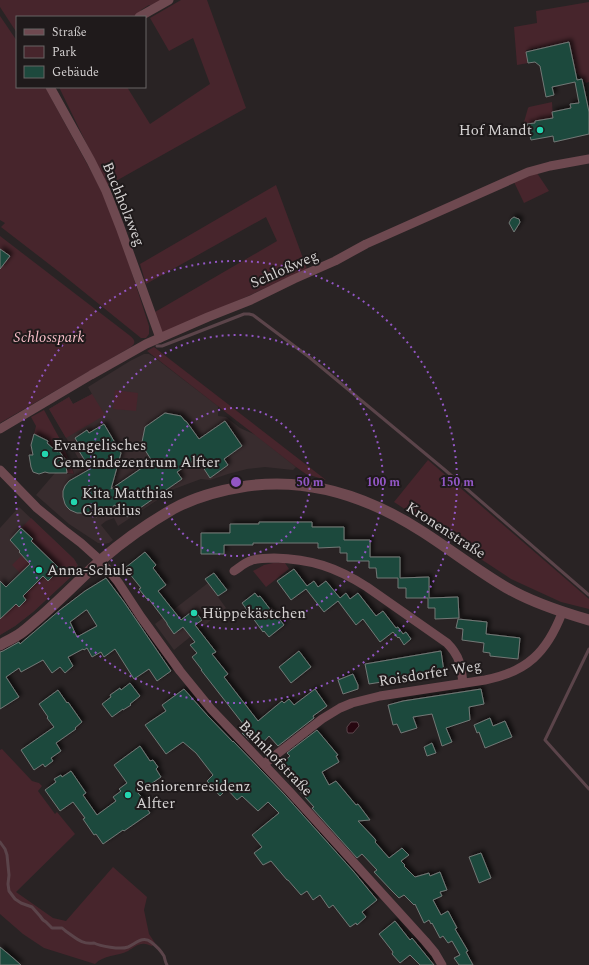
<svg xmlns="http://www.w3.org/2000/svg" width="589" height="965" viewBox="0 0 589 965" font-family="Spectral,serif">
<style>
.built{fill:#382c2e}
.green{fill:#47252c}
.water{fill:#270710;stroke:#5b444a}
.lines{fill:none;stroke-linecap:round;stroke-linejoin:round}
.stream{stroke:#5b444a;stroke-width:3}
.building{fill:#1d493d;stroke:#727876;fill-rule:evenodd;filter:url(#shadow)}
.minor{stroke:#6e4950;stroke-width:9}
.tertiary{stroke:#6e4950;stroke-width:11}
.ring{fill:none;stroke:#9256c4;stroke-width:2;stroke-dasharray:2 4}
.poi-dot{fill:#23d5af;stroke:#1f1a1b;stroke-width:1.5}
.labels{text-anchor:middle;stroke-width:4;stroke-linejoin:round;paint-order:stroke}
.poi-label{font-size:15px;fill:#d5d2d2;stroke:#1f1a1b;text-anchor:start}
.street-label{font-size:15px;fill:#d5d2d2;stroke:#1f1a1b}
.park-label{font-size:15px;font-style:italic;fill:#f8bec8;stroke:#1f1a1b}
.centre{fill:#9256c4;stroke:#1f1a1b;stroke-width:2}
.ring-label{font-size:12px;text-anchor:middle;font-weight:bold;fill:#9256c4;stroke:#1f1a1b;stroke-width:4;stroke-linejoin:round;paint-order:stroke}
</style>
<defs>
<filter id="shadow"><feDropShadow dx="3" dy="-3" stdDeviation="2" flood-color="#0009"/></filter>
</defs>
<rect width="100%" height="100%" fill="#292324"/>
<g class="built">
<path d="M 144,354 L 149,354 L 154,357 L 218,406 L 218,416 L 226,417 L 240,428 L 256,435 L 296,467 L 293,470 L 265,467 L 247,469 L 228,474 L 210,480 L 201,479 L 174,489 L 118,526 L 114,518 L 106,521 L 101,525 L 113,540 L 109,543 L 104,544 L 98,543 L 69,524 L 36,495 L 55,473 L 74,474 L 72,466 L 80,461 L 49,409 L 69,397 L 73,404 L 92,394 L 88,387 L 130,361 Z"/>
<path d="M 19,507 L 74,559 L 78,565 L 77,569 L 75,573 L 33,612 L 15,626 L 0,635 L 0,528 Z"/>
<path d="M 208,583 L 226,608 L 174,650 L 155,624 Z"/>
</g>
<g class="green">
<path d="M 0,0 L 162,0 L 151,6 L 149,5 L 141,10 L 141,12 L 133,17 L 17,17 L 17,33 L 0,7 Z"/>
<path d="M 181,0 L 207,0 L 246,108 L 107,186 L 59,87 L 127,87 L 150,124 L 210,84 L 193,38 L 169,51 L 150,18 Z"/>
<path d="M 589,2 L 589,82 L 586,83 L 574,70 L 569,43 L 526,50 L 528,63 L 517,65 L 514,27 L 537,23 L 536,11 Z"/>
<path d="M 0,16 L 17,41 L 17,87 L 45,87 L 103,193 L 122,242 L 149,326 L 149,334 L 146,338 L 141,338 L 58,271 L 1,227 L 5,223 L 0,220 Z"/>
<path d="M 552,102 L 553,118 L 528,124 L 528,127 L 524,128 L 524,122 L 528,108 L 529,107 Z"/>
<path d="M 537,173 L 549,191 L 524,203 L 514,182 Z"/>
<path d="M 276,185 L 307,269 L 246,297 L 162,333 L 155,312 L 277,241 L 266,217 L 146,284 L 140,264 Z"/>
<path d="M 0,236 L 129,335 C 134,339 137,342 131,347 L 0,423 Z"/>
<path d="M 154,347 L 326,480 L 306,474 L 296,467 L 147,351 Z"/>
<path d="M 115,390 L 138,393 L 136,411 L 113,409 Z"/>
<path d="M 92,394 L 105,415 L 66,438 L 49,409 L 69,397 L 73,404 Z"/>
<path d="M 44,410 L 62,443 L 74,474 L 67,473 L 63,456 L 59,451 L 57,452 L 47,443 L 49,440 L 34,434 L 36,426 L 31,417 Z"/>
<path d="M 428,460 L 589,599 L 589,609 L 561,602 L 511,579 L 394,502 Z"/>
<path d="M 31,518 L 74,559 C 77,564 79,568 75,573 L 33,612 L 15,626 L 0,635 L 0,617 L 2,617 L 16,604 L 19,607 L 26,600 L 23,596 L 37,583 L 24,570 L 20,573 L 12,565 L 22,555 L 48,581 L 60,569 L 31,541 L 32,539 L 21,528 Z"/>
<path d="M 273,563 L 285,563 L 289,569 L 266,587 L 253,571 L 264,565 Z"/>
<path d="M 2,749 L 32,781 L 39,783 L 42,786 L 38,791 L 55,814 L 57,812 L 75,834 L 16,892 L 53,918 L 66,921 L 113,867 L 147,897 L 144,910 L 149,934 L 155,943 L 152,946 C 148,945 145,943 142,944 C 137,944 133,948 128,951 C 118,956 103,955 95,964 L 44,948 L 23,934 L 0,914 L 0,750 Z"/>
</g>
<path class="water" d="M 351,722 L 357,722 L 358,723 L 359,726 L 353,733 L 348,733 L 347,731 L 347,727 Z"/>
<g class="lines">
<g class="stream">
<path d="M 157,346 L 162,346 L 244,314 L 249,314 L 253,315 L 309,357 L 445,470 L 589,595"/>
<path d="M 589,649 L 545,740 L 589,789"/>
<path d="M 0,842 L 5,849 L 7,855 L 9,875 L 8,884 L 9,891 L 15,899 L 21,903 L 32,907 L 40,916 L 43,920 L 46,922 L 52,928 C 54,928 61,928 62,928 C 64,929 65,931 67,932 C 76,938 82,945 94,943 C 100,946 120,950 128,947 C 135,944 143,935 151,942 C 155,945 161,951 164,956 C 165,959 165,962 167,965"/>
</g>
</g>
<g class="building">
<path d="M 569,42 L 577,80 L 582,79 L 589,112 L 589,134 L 554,142 L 553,136 L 531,140 L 527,124 L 535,123 L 535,121 L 553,118 L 552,112 L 571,108 L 570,104 L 579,103 L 575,82 L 552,87 L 554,95 L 546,97 L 540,66 L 535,62 L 528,63 L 526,52 Z"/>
<path d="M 514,217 L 516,218 L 519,219 L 520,222 L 519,224 L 514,232 L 509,223 L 511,219 Z"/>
<path d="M 0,249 L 10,256 L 0,269 Z"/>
<path d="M 165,413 L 181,416 L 185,421 L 186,421 L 199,439 L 225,421 L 242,446 L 224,459 L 228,465 L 210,478 L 197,458 L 177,472 L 182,479 L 127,517 L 121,508 L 118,510 L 115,505 L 96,517 L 93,511 L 84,513 L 77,513 L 70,510 L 67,507 L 65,504 L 63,497 L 63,491 L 65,486 L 69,481 L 90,469 L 79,451 L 82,450 L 75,438 L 87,430 L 89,433 L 104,424 L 121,453 L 111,489 L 152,461 L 145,450 L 146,449 L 142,442 L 145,427 Z"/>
<path d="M 34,434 L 48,441 L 47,443 L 57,452 L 59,451 L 65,459 L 67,473 L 49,473 L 45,472 L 39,474 L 33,472 L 31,467 L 29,455 L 33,455 L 31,445 Z"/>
<path d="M 259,522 L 312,522 L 312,527 L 344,527 L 344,540 L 370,540 L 370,557 L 400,557 L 400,578 L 429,577 L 429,598 L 458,597 L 459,618 L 435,619 L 435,608 L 428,608 L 428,598 L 406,598 L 406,588 L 398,588 L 398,578 L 377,578 L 376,568 L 369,568 L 369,561 L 347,561 L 347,553 L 340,553 L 340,547 L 318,548 L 318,543 L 253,543 L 253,545 L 224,545 L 224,554 L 201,554 L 201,533 L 230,533 L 230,524 L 259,524 Z"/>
<path d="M 21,528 L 33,539 L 31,541 L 60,569 L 48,581 L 43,576 L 23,596 L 26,600 L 19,607 L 16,604 L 0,619 L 0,581 L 6,587 L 30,564 L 19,552 L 20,551 L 10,540 Z"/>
<path d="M 145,552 L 156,565 L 153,568 L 166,585 L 158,591 L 181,620 L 194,610 L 202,620 L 195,625 L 216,652 L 212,654 L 228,674 L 224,677 L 258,721 L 282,701 L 284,703 L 289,699 L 294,705 L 315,689 L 327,706 L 313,716 L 314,718 L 278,746 L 269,736 L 260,746 L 251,738 L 249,740 L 242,733 L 247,729 L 201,670 L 202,670 L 192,657 L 197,653 L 190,645 L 195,642 L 183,627 L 174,634 L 167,624 L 167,623 L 148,598 L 147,599 L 139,589 L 141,588 L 125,568 Z"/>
<path d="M 294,569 L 307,586 L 314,581 L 318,587 L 326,581 L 340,598 L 346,593 L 350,599 L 358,593 L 376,616 L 383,611 L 396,628 L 398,627 L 403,634 L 406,632 L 411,639 L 404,645 L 399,637 L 398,638 L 393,632 L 380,642 L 363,619 L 356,625 L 338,601 L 324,612 L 306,589 L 291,600 L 277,581 Z"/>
<path d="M 214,573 L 227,590 L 218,596 L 205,579 Z"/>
<path d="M 106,578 L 124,602 L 171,671 L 157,681 L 149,669 L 134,679 L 115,649 L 104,657 L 101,652 L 92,657 L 87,648 L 84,650 L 83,649 L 68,657 L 73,666 L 65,673 L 60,667 L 52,673 L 43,660 L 21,672 L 19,668 L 6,677 L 19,697 L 0,709 L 0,652 L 3,651 L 19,642 L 20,644 L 60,610 L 85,591 ZM 86,610 L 87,610 L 97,626 L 77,637 L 70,622 Z"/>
<path d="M 255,593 L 258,597 L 260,596 L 273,613 L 274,612 L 284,625 L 269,637 L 264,631 L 263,632 L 242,603 Z"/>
<path d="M 458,619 L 487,622 L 486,634 L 520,638 L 518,659 L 490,656 L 490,653 L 483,652 L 484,643 L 462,640 L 463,629 L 456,628 Z"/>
<path d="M 299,651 L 311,667 L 291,683 L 279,667 Z"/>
<path d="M 441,651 L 444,672 L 369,684 L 365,664 Z"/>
<path d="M 353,674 L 358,685 L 358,689 L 343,694 L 338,680 Z"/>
<path d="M 130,683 L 140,696 L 130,704 L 131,705 L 123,710 L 123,709 L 112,717 L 102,704 L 111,697 L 110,695 L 120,688 L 121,690 Z"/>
<path d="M 184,689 L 207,715 L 233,742 L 233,741 L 285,795 L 354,872 L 377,900 L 362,912 L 366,917 L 357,925 L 356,923 L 350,927 L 333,905 L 329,908 L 320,895 L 313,900 L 307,891 L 301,895 L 288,880 L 287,880 L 271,861 L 263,865 L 254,853 L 262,847 L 252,835 L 279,813 L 268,802 L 258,811 L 242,796 L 237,800 L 227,789 L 220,796 L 207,781 L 213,775 L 196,753 L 183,742 L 166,754 L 145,725 L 166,711 L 162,705 Z"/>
<path d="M 481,689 L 484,704 L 469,707 L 470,720 L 446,728 L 452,742 L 442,746 L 432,714 L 413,717 L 417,728 L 401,733 L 397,724 L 393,725 L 388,705 L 403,701 Z"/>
<path d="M 58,690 L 67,703 L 68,702 L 82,722 L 75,728 L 76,729 L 56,743 L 61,751 L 51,758 L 53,761 L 45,767 L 43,764 L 34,770 L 21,750 L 54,727 L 47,718 L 48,717 L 39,704 Z"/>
<path d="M 490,718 L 493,726 L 505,721 L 512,737 L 485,748 L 479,732 L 477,733 L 474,725 Z"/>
<path d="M 317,730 L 338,755 L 336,756 L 339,762 L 322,772 L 329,785 L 336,781 L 356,805 L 358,804 L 370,820 L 358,821 L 375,839 L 376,841 L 375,842 L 389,858 L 402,848 L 409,855 L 401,861 L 405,865 L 404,866 L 415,877 L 429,873 L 430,876 L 440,872 L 447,890 L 440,892 L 442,896 L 433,900 L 441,915 L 448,911 L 457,928 L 455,929 L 468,951 L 466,952 L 473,965 L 459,965 L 454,958 L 460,955 L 452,941 L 448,943 L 443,936 L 440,938 L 432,923 L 431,924 L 429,920 L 424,923 L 415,904 L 414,905 L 404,895 L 399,898 L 392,891 L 374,872 L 377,870 L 362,854 L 357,858 L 312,808 L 314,807 L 278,767 L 290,756 L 287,753 Z"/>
<path d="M 432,743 L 436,753 L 427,756 L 424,747 Z"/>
<path d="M 140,746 L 150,761 L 153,760 L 158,767 L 156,769 L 161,777 L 138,793 L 145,801 L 143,803 L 150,813 L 124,831 L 123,830 L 103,844 L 96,834 L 94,835 L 83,819 L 85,818 L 73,802 L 60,811 L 45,790 L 56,782 L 54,779 L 61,775 L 62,777 L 71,771 L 86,793 L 83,795 L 97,815 L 116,801 L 113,797 L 121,791 L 119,789 L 127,783 L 114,765 Z"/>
<path d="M 481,853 L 491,878 L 479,883 L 469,857 Z"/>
<path d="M 395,921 L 410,940 L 412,938 L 434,965 L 420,965 L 410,955 L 400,963 L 392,954 L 393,952 L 379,934 Z"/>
<path d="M 0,947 L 12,957 L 21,965 L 0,965 Z"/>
</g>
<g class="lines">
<g class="minor">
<path d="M 139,17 L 169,0"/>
<path d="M 50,87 L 91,161 L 106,191 L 120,227 L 160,338"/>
<path d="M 0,429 L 91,375 L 146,344 L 208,317 L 251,300 L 294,279 L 335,261 L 366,244 L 528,172 L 550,166 L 589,159"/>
<path d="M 0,470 L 37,508 L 64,530 L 81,543 L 101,561 L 118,582 L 141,617 L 180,671 L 211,709 L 289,791 L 425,941 L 435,953 L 442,965"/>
<path d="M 234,571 C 239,568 244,563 250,561 C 257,558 266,558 274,558 C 311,559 336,567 367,587 L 447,643 C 460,656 461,666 463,683"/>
<path d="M 264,764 L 322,719 L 340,708 L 352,703 L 380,696 L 485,680 C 527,672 547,652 562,613"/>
</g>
<path class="tertiary" d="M 0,645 C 7,641 14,638 21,633 C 27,629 33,623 39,618 C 60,600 80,579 101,560 C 123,541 147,524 173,509 C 195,497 221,490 247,486 C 311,477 369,497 423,532 C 451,550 478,571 507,588 C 533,603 561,612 589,620"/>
</g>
<g class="ring">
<circle cx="236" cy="482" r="74"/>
<circle cx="236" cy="482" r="147"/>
<circle cx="236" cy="482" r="221"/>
</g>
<g class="poi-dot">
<circle cx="540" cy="130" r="4"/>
<circle cx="45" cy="454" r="4"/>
<circle cx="74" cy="502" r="4"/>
<circle cx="39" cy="570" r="4"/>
<circle cx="194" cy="613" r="4"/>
<circle cx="128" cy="795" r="4"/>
</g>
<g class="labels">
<g class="poi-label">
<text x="532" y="135" text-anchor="end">Hof Mandt</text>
<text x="53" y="450">Evangelisches<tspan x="53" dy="17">Gemeindezentrum Alfter</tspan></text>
<text x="82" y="498">Kita Matthias<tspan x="82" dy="17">Claudius</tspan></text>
<text x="47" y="575">Anna-Schule</text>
<text x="202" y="618">Hüppekästchen</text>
<text x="136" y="791">Seniorenresidenz<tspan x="136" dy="17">Alfter</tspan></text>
</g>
<g class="street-label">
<text transform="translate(124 204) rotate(68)" y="5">Buchholzweg</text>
<text transform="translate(284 269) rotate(-24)" y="5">Schloßweg</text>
<text transform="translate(446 530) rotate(33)" y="5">Kronenstraße</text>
<text transform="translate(430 673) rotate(-9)" y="5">Roisdorfer Weg</text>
<text transform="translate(276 758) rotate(46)" y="5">Bahnhofstraße</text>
</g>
<g class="park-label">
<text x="49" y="342">Schlosspark</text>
</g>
</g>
<circle cx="236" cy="482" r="6" class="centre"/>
<g class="ring-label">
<text x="310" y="486">50 m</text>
<text x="383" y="486">100 m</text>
<text x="457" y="486">150 m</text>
</g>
<rect x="16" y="16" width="130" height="72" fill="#1f1a1b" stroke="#686464"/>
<rect x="24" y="29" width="20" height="6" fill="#6e4950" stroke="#686464"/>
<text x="52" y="36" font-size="12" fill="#d5d2d2">Straße</text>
<rect x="24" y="46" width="20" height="12" fill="#47252c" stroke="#686464"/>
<text x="52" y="56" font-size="12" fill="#d5d2d2">Park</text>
<rect x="24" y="66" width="20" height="12" fill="#1d493d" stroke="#686464"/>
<text x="52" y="76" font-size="12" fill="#d5d2d2">Gebäude</text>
</svg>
